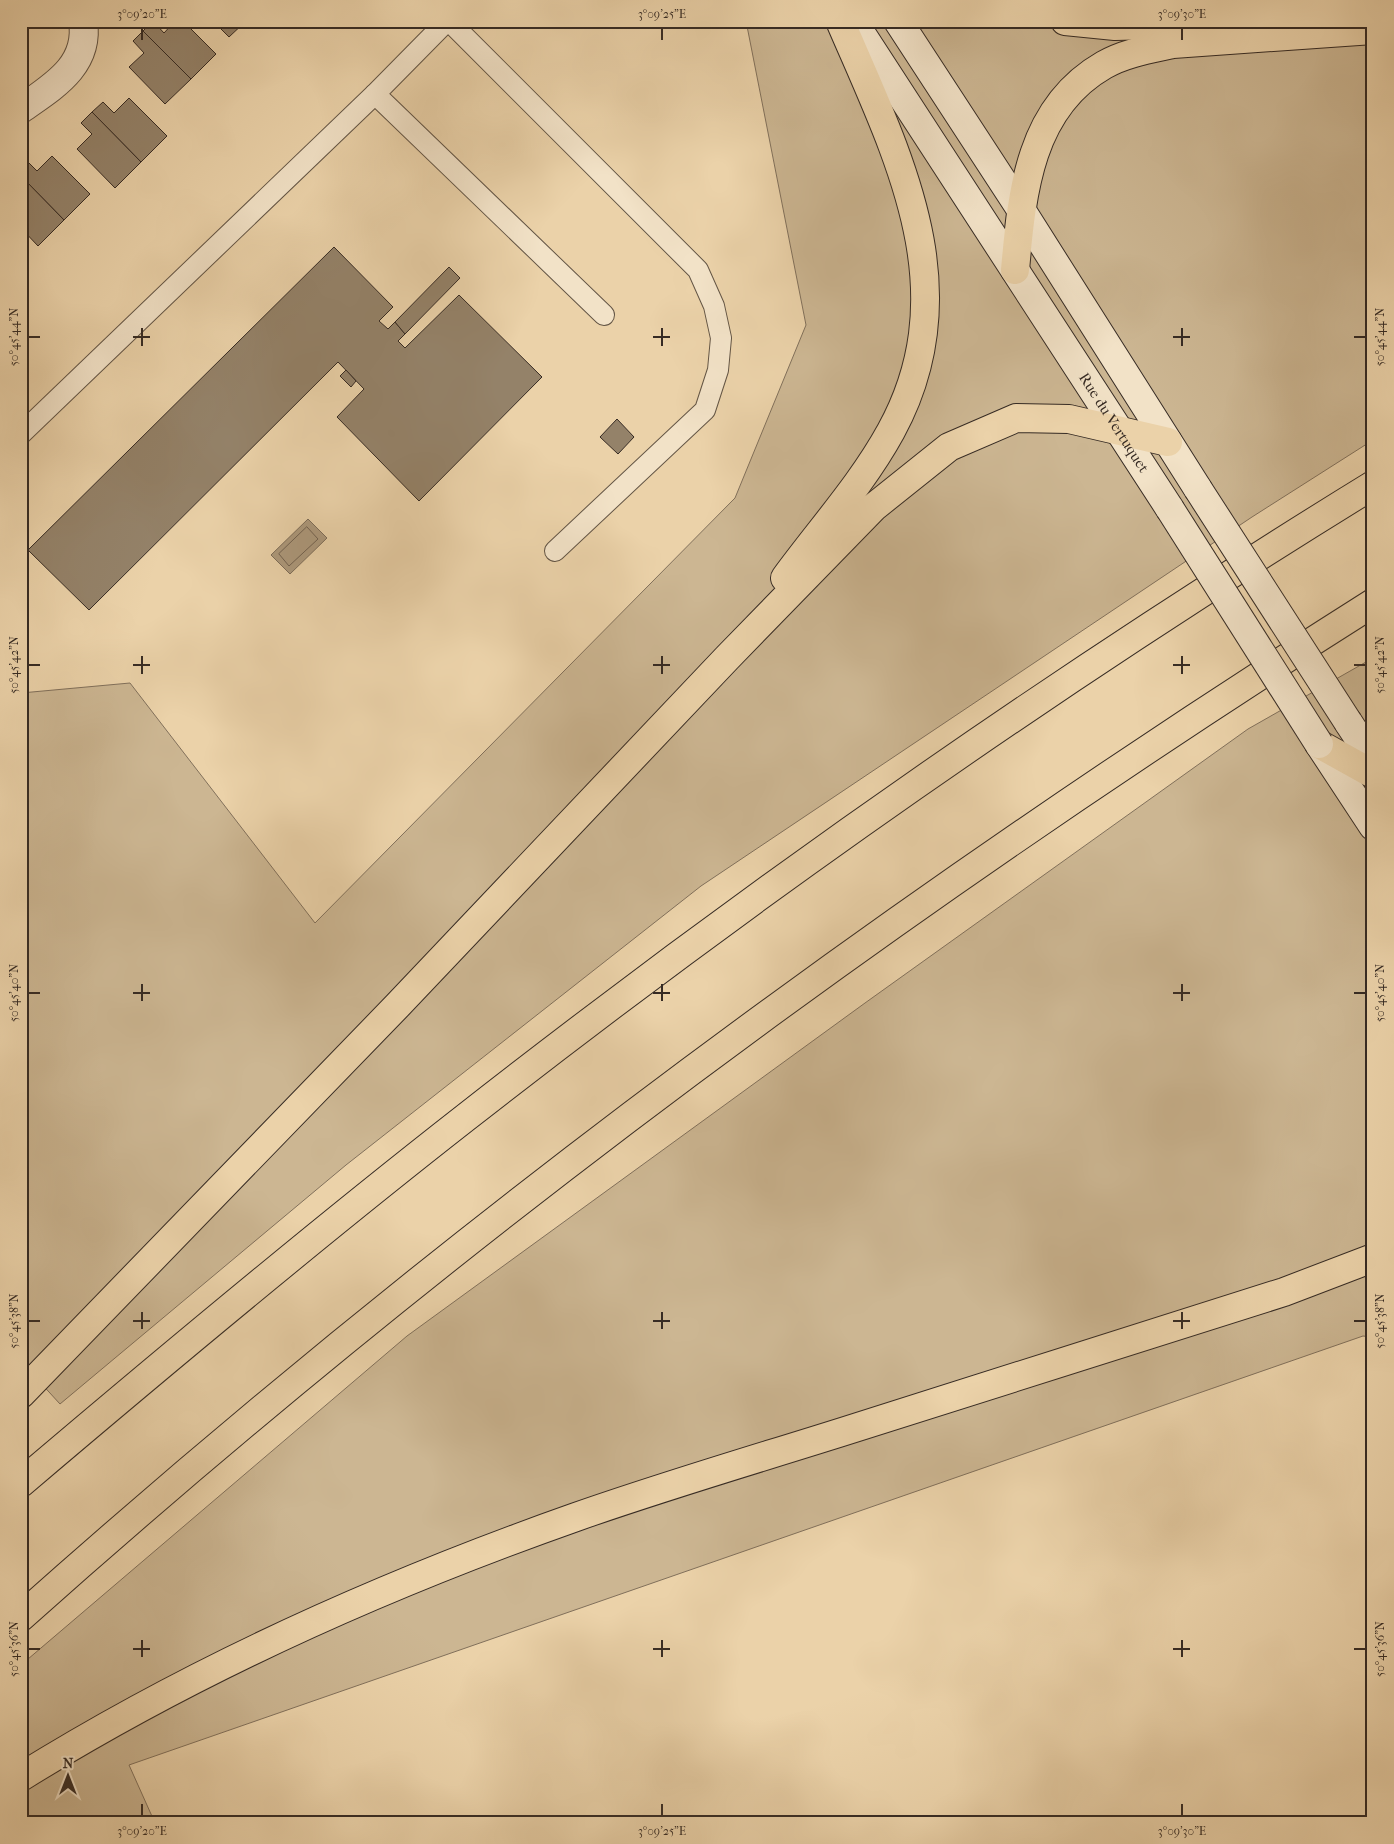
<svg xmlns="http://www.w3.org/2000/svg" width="1394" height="1844" viewBox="0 0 1394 1844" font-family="'IM FELL French Canon',serif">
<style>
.green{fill:#ccb692;stroke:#81705b}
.water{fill:#ad997c;stroke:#7d6d59}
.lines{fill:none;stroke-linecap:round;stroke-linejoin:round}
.shore{stroke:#726250;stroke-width:1}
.building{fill:#948269;stroke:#362b24}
.lane-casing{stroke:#635545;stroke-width:22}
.street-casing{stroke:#635545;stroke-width:30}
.secondary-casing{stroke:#362b24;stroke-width:30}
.highway-casing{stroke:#362b24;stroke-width:30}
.lane{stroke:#f2e2c7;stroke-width:20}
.street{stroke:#f2e2c7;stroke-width:28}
.secondary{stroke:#f2e2c7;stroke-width:28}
.highway{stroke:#ebd2a9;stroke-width:28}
.secondary-bridge-casing{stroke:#362b24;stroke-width:30;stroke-linecap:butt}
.secondary-bridge{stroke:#f2e2c7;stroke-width:28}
.ticks{fill:none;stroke:#362b24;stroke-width:2}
.labels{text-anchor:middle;stroke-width:4;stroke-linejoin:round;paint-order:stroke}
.street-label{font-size:15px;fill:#362b24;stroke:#f2e2c7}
.neatline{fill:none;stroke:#362b24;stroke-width:2}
.ticks-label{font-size:12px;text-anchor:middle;fill:#362b24}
</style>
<rect width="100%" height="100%" fill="#ebd2a9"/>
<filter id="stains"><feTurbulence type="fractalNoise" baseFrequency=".004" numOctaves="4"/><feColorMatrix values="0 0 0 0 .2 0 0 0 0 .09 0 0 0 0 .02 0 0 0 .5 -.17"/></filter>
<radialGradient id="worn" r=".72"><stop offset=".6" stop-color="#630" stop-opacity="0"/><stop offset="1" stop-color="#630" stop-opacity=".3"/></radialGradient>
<g class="green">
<path d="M 746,21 L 1373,21 L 1373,440 L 1252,517 L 701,886 L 346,1165 L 60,1404 L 27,1368 L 21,1373 L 21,693 L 130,683 L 315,923 L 735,498 L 806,325 Z"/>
<path d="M 1373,658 L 1373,1337 L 1363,1336 L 129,1765 L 155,1823 L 21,1823 L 21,1665 L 407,1336 L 865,1003 L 1248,729 Z"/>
</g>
<path class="water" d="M 308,519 L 327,538 L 290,574 L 271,555 Z"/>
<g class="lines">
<path class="shore" d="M 307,527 L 318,539 L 289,566 L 279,554 Z"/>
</g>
<g class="building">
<path d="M 153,21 L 164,33 L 175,21 L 183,21 L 216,54 L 191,79 L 143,31 Z"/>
<path d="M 213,21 L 246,21 L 229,37 Z"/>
<path d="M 143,31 L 191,79 L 165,104 L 129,67 L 144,53 L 133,41 Z"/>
<path d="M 129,98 L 167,136 L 141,162 L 92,112 L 103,102 L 114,113 Z"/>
<path d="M 92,112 L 141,162 L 115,188 L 77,149 L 92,134 L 81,123 Z"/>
<path d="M 52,156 L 90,194 L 64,220 L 21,176 L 21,164 L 26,160 L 37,171 Z"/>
<path d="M 21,176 L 64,220 L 38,246 L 21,228 Z"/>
<path d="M 334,247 L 393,307 L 379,321 L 388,329 L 395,322 L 405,334 L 398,341 L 405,348 L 459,295 L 542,377 L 419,501 L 337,417 L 364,389 L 338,362 L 89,610 L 28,550 Z"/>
<path d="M 449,267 L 460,278 L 405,334 L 395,322 Z"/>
<path d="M 346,370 L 356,381 L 351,387 L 340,376 Z"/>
<path d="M 617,419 L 634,437 L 618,454 L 600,437 Z"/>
</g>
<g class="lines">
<g class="lane-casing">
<g id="lane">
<path d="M 447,21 L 375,94 L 604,315"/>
<path d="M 449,21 L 698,270 L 714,306 L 721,338 L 718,370 L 705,410 L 555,551"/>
<path d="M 21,434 L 375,94"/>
</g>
</g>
<g class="street-casing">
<path id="street" d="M 21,109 C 52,87 90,66 83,21"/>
</g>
<g class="secondary-casing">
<g id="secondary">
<path id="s1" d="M 853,21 L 1170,509"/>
<path d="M 898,21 L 1020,208 L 1198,489"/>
<path d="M 1348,722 L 1373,760"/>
<path d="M 1319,744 L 1373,826"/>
</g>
</g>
<g class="highway-casing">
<g id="highway">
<path d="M 1065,21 L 1115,26 L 1226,23"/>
<path d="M 1015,270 C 1022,193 1029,108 1104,65 C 1125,53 1150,49 1173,44 L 1373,30"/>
<path d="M 785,578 C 820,530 862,484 891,431 C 969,289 897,154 840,21"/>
<path d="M 1319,744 L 1373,774"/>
<path d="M 21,1394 L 397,1006 L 727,658 L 874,507 L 949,447 L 1016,418 L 1069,419 L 1168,442"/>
<path d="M 21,1483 C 167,1359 314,1236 465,1118 C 755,891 1059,678 1373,485"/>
<path d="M 21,1617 C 441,1242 897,904 1373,603"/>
<path d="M 21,1777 C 195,1669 383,1585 576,1517 C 664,1486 753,1460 842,1432 C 989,1385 1137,1339 1284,1292 L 1373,1258"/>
</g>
</g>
<use href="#lane" class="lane"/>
<use href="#street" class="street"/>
<use href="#secondary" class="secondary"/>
<use href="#highway" class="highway"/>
<g class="secondary-bridge-casing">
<g id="secondary-bridge">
<path d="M 1198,489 L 1348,722"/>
<path d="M 1170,509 L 1319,744"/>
</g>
</g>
<use href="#secondary-bridge" class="secondary-bridge"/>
</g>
<path class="ticks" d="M 142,28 L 142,40M 662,28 L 662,40M 1182,28 L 1182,40M 142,328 L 142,346M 662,328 L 662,346M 1182,328 L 1182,346M 28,337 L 40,337M 133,337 L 150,337M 653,337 L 670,337M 1173,337 L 1190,337M 1354,337 L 1366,337M 142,656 L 142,674M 662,656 L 662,674M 1182,656 L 1182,674M 28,665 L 40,665M 133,665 L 150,665M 653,665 L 670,665M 1173,665 L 1190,665M 1354,665 L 1366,665M 142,984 L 142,1001M 662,984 L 662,1001M 1182,984 L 1182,1001M 28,993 L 40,993M 133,993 L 150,993M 653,993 L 670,993M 1173,993 L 1190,993M 1354,993 L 1366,993M 142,1312 L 142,1329M 662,1312 L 662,1329M 1182,1312 L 1182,1329M 28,1321 L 40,1321M 133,1321 L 150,1321M 653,1321 L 670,1321M 1173,1321 L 1190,1321M 1354,1321 L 1366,1321M 142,1640 L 142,1657M 662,1640 L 662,1657M 1182,1640 L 1182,1657M 28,1649 L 40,1649M 133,1649 L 150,1649M 653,1649 L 670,1649M 1173,1649 L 1190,1649M 1354,1649 L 1366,1649M 142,1804 L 142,1816M 662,1804 L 662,1816M 1182,1804 L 1182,1816"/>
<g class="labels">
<g class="street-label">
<text dy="5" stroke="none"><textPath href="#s1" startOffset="479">Rue du Vertuquet</textPath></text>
</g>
</g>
<rect width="1394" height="1844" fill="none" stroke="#ebd2a9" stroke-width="55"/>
<g transform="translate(68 1776)" stroke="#f2e2c7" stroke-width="4" paint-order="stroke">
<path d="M0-4L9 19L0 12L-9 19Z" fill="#362b24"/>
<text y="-8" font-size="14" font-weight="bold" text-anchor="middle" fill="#362b24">N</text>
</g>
<rect x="28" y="28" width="1338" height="1788" class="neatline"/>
<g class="ticks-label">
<text x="142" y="18">3°09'20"E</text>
<text x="662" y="18">3°09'25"E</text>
<text x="1182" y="18">3°09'30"E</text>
<text transform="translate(14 337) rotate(-90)" y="4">50°45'44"N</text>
<text transform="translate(1380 337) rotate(-90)" y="4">50°45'44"N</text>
<text transform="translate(14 665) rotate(-90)" y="4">50°45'42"N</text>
<text transform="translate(1380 665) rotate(-90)" y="4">50°45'42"N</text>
<text transform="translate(14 993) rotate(-90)" y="4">50°45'40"N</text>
<text transform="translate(1380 993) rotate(-90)" y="4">50°45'40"N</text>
<text transform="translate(14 1321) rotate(-90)" y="4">50°45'38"N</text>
<text transform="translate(1380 1321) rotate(-90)" y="4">50°45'38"N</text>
<text transform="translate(14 1649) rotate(-90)" y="4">50°45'36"N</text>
<text transform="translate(1380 1649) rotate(-90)" y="4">50°45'36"N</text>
<text x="142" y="1835">3°09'20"E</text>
<text x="662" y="1835">3°09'25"E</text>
<text x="1182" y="1835">3°09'30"E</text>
</g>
<rect width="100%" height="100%" filter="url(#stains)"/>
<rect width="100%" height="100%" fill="url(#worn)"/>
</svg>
